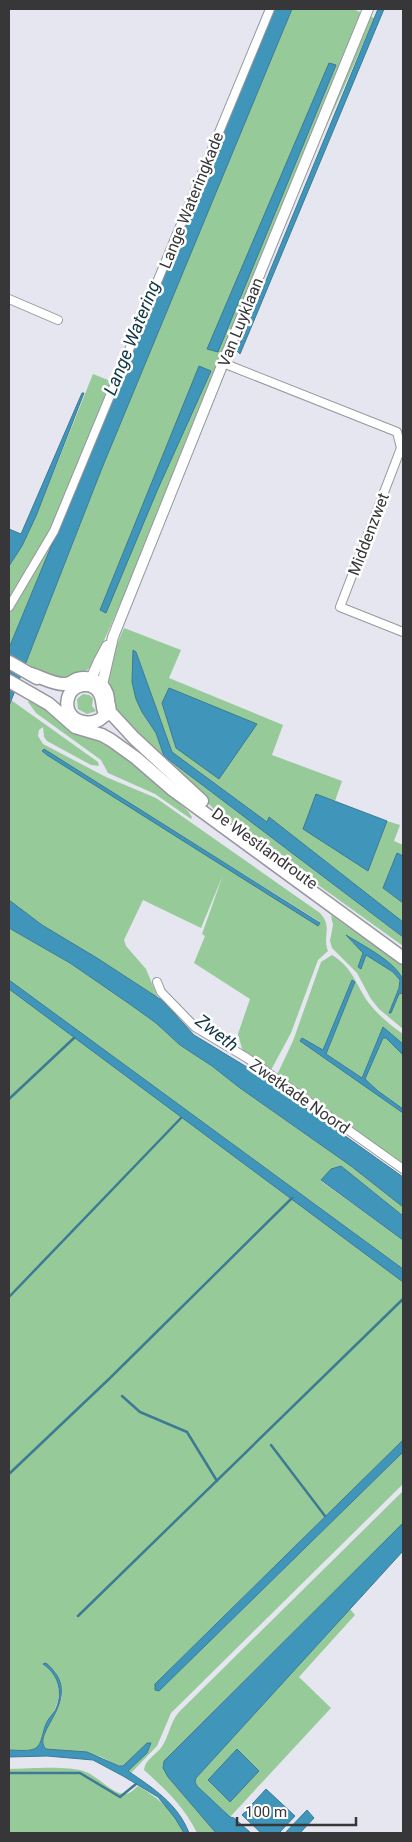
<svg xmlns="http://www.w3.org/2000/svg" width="412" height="1842" viewBox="0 0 412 1842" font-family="Roboto,sans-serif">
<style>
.green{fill:#97ca99;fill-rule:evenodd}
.water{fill:#3f96ba;stroke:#3d7a94}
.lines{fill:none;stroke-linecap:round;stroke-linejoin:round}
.stream{stroke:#3d7a94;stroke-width:2.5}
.minor-casing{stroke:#96979f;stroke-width:10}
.tertiary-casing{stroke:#96979f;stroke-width:12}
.primary-casing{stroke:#96979f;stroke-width:15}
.minor{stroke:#fff;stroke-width:8}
.tertiary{stroke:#fff;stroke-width:10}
.primary{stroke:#fff;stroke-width:12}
.labels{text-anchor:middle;stroke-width:5;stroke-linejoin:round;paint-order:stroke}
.street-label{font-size:16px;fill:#37373a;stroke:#fff}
.water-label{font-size:18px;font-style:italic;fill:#103747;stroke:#fff}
</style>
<rect width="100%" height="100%" fill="#e5e6ef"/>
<g class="green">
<path d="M 292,9 L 353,9 L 374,18 C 327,130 273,239 223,351 C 178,454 142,562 93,664 C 89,670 84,672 77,674 C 54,681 45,676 26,663 L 102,468 Z"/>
<path d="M 93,374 L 113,382 L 51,531 L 9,601 L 9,566 L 22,546 L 36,516 Z"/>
<path d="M 54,540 L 9,648 L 9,612 Z"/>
<path d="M 124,628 L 181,650 L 169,678 L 283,725 L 272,755 L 342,781 L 335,801 L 316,795 L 367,871 L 387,821 L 400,825 L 394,841 L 403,845 L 403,856 L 397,854 L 383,888 L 403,903 L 403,922 L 270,818 L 268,823 L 172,752 L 136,652 L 142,712 L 156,733 L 164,756 L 403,937 L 403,946 L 217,812 L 116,712 L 114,697 L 108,679 L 114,651 Z"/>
<path d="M 83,694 L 89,695 L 93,698 L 92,706 L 96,711 L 87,714 L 78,709 L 77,699 Z"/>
<path d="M 31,699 L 107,741 L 188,811 L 192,817 L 191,819 L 155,794 L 108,773 L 101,760 L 36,713 L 28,702 Z"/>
<path d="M 11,700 L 98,762 L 99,766 L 91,765 L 47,741 L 44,737 L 43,727 L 39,730 L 38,736 L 43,744 L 106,777 L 156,798 L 320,913 C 333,927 322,936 328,951 L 318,960 L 291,1033 L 271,1070 L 243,1052 L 238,1034 L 250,999 L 194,963 L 205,936 L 202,934 L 223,875 L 201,928 L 143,900 L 124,940 L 126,946 L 146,969 L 158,998 L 97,958 L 42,925 L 9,900 L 9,706 ZM 44,750 L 320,922 L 318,925 L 73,771 L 42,751 Z"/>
<path d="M 331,915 L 403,966 L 403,982 L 401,976 L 348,937 L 363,953 L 361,969 L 366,954 L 393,972 L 400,980 L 399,988 L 389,1013 L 391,1013 L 399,994 L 403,993 L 403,1029 L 379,1009 L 371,999 L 357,973 L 332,948 L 330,941 L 333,925 Z"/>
<path d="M 9,928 L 70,963 L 131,1005 L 156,1023 L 180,1045 L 212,1066 L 240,1088 L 351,1166 L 403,1207 L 403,1216 L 341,1166 L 321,1181 L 403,1240 L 403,1269 L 9,980 Z"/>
<path d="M 332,955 C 353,968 355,983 368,1002 C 378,1015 390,1025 403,1034 L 403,1044 L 383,1028 L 362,1078 L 326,1054 L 355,983 L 352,980 L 323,1050 L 302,1038 L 300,1041 L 403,1113 L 403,1168 L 277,1075 L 293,1041 L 321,962 Z"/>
<path d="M 9,989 L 403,1282 L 403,1440 L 155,1684 L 155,1690 L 159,1691 L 403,1452 L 403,1484 L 171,1713 L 157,1746 L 131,1773 L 128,1771 L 147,1753 L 151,1743 L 147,1743 L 123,1766 C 115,1766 109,1760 101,1757 C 83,1751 65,1750 46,1749 L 43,1746 C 41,1726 64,1710 62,1690 C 61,1684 57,1677 55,1671 L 43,1664 C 59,1675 63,1691 55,1709 C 53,1715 48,1720 45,1726 C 43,1732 41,1744 36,1748 C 31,1752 16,1750 9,1750 Z"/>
<path d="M 383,1038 L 386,1038 L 403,1055 L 403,1109 L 378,1091 L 365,1079 Z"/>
<path d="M 403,1491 L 403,1523 L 164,1761 L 163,1764 L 168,1777 L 216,1833 L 197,1833 C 183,1805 167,1791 144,1770 C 145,1760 155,1755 161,1748 C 169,1737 170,1722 179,1712 Z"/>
<path d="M 350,1609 L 355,1615 L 299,1677 L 331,1708 L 230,1817 L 197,1786 L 195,1782 L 196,1778 Z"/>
<path d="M 9,1769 C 31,1769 66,1765 86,1772 C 98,1776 117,1799 129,1793 C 132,1792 135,1788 138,1786 C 157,1797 175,1811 184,1833 L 9,1833 Z"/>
</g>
<g class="water">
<path d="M 274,9 L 292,9 L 102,468 L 9,706 L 9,648 Z"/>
<path d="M 378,9 L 384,9 L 240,354 L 237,351 Z"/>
<path d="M 329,63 L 336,65 L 218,352 L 207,349 Z"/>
<path d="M 199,366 L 211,371 L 157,491 L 106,613 L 100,610 Z"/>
<path d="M 82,393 L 84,393 L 36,516 L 22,546 L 9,566 L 9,529 L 21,534 Z"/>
<path d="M 133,650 L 136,652 L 172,752 L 267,822 L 269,817 L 403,922 L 403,937 L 164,756 L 156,733 L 142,712 L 136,699 L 132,682 Z"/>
<path d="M 169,688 L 257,724 L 219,779 L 176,748 L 162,703 Z"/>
<path d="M 44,749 L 320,923 L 318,926 L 47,755 L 42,751 Z"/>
<path d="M 316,794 L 387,821 L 368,871 L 303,829 Z"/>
<path d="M 397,853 L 403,856 L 403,903 L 383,888 Z"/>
<path d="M 9,900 L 42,925 L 97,958 L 163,1001 L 194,1035 L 255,1072 L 403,1177 L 403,1207 L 351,1166 L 240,1088 L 212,1066 L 180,1045 L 156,1023 L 131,1005 L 70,963 L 9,928 Z"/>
<path d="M 346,935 C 362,945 394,961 402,978 C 404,983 403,988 403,993 L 399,994 L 391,1013 L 389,1013 L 399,988 L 400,980 L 393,972 L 366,955 L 361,969 L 358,967 L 363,953 Z"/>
<path d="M 9,980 L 403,1269 L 403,1282 L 9,989 Z"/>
<path d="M 352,980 L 355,982 L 326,1054 L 362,1078 L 383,1027 L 403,1044 L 403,1055 L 386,1038 L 383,1038 L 365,1079 L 378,1091 L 403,1109 L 403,1113 L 300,1041 L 302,1038 L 323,1050 Z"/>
<path d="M 341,1166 L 403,1216 L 403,1240 L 321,1180 L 331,1169 Z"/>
<path d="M 403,1440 L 403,1452 L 159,1691 L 155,1690 L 155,1684 Z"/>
<path d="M 403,1523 L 403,1551 L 196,1778 L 195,1782 L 197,1786 L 230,1817 L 234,1818 L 251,1833 L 216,1833 L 168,1777 L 163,1768 L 164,1761 Z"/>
<path d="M 46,1663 C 88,1698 29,1732 46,1749 L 87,1752 L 119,1766 L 123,1766 L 147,1743 L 151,1743 L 147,1753 L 128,1771 C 153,1788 178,1804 189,1833 L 184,1833 L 175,1818 L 158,1797 L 123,1776 L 93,1760 L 47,1756 L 9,1757 L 9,1750 C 16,1750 30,1752 36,1748 C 42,1744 43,1730 46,1724 C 48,1719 52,1715 55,1711 C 64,1693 59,1675 43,1664 Z"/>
<path d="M 237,1749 L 259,1771 L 230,1802 L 208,1780 Z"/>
<path d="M 266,1789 L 295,1816 L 279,1833 L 261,1833 L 242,1815 Z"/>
<path d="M 307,1810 L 314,1818 L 300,1833 L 285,1833 Z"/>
</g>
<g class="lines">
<g class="stream">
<path d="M 9,1099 L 74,1038"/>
<path d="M 9,1297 L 181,1118"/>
<path d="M 122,1396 L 140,1412 L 187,1432 L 217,1481"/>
<path d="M 271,1445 L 325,1516"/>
<path d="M 9,1474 L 109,1379 L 292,1198"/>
<path d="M 78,1616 L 403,1299"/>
<path d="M 9,1773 L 80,1773 L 120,1797 L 136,1784"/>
</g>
<g class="minor-casing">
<g id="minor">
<path d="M 9,299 L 58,320"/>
<path d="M 223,363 L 397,432 L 401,448 L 340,607 L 403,632"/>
<path d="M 9,607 L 54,531 L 270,9"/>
<path d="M 157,982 L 161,992 L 195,1027 L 247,1058 L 403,1169"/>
</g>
</g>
<g class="tertiary-casing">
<g id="tertiary">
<path d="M 91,679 L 99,661 L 107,646"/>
<path d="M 102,685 L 113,637 L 223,363 L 368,9"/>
</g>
</g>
<g class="primary-casing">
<g id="primary">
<path d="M 9,662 L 37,678"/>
<path d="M 31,674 C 41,677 53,684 63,684 C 69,685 72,681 77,679 C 92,675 107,685 108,699 C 113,732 60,729 68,698 C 72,683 93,680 100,694 C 104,702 101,708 106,715"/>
<path d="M 9,681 L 49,704 L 75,727 L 102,735 L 111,740 L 136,758 L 173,790 L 403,958"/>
<path d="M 109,705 L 110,712 L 134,738 L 202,801"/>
</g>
</g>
<use href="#minor" class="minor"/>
<use href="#tertiary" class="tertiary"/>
<use href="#primary" class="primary"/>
</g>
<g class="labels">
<g class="street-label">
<text transform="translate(191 200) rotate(-68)" y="6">Lange Wateringkade</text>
<text transform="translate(240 322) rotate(-68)" y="6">Van Luyklaan</text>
<text transform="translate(368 534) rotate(-69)" y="6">Middenzwet</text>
<text transform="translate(265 848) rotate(36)" y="6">De Westlandroute</text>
<text transform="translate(300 1096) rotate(35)" y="6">Zwetkade Noord</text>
</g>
<g class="water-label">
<text transform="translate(132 338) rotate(-68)" y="6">Lange Watering</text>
<text transform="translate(217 1033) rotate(37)" y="6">Zweth</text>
</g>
</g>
<rect width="412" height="1842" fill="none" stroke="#37373a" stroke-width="20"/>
<path d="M237 1817v8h119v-8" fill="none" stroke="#37373a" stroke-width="2.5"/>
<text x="245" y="1817" font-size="15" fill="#37373a" stroke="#ffffff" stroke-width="4" paint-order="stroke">100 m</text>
</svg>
